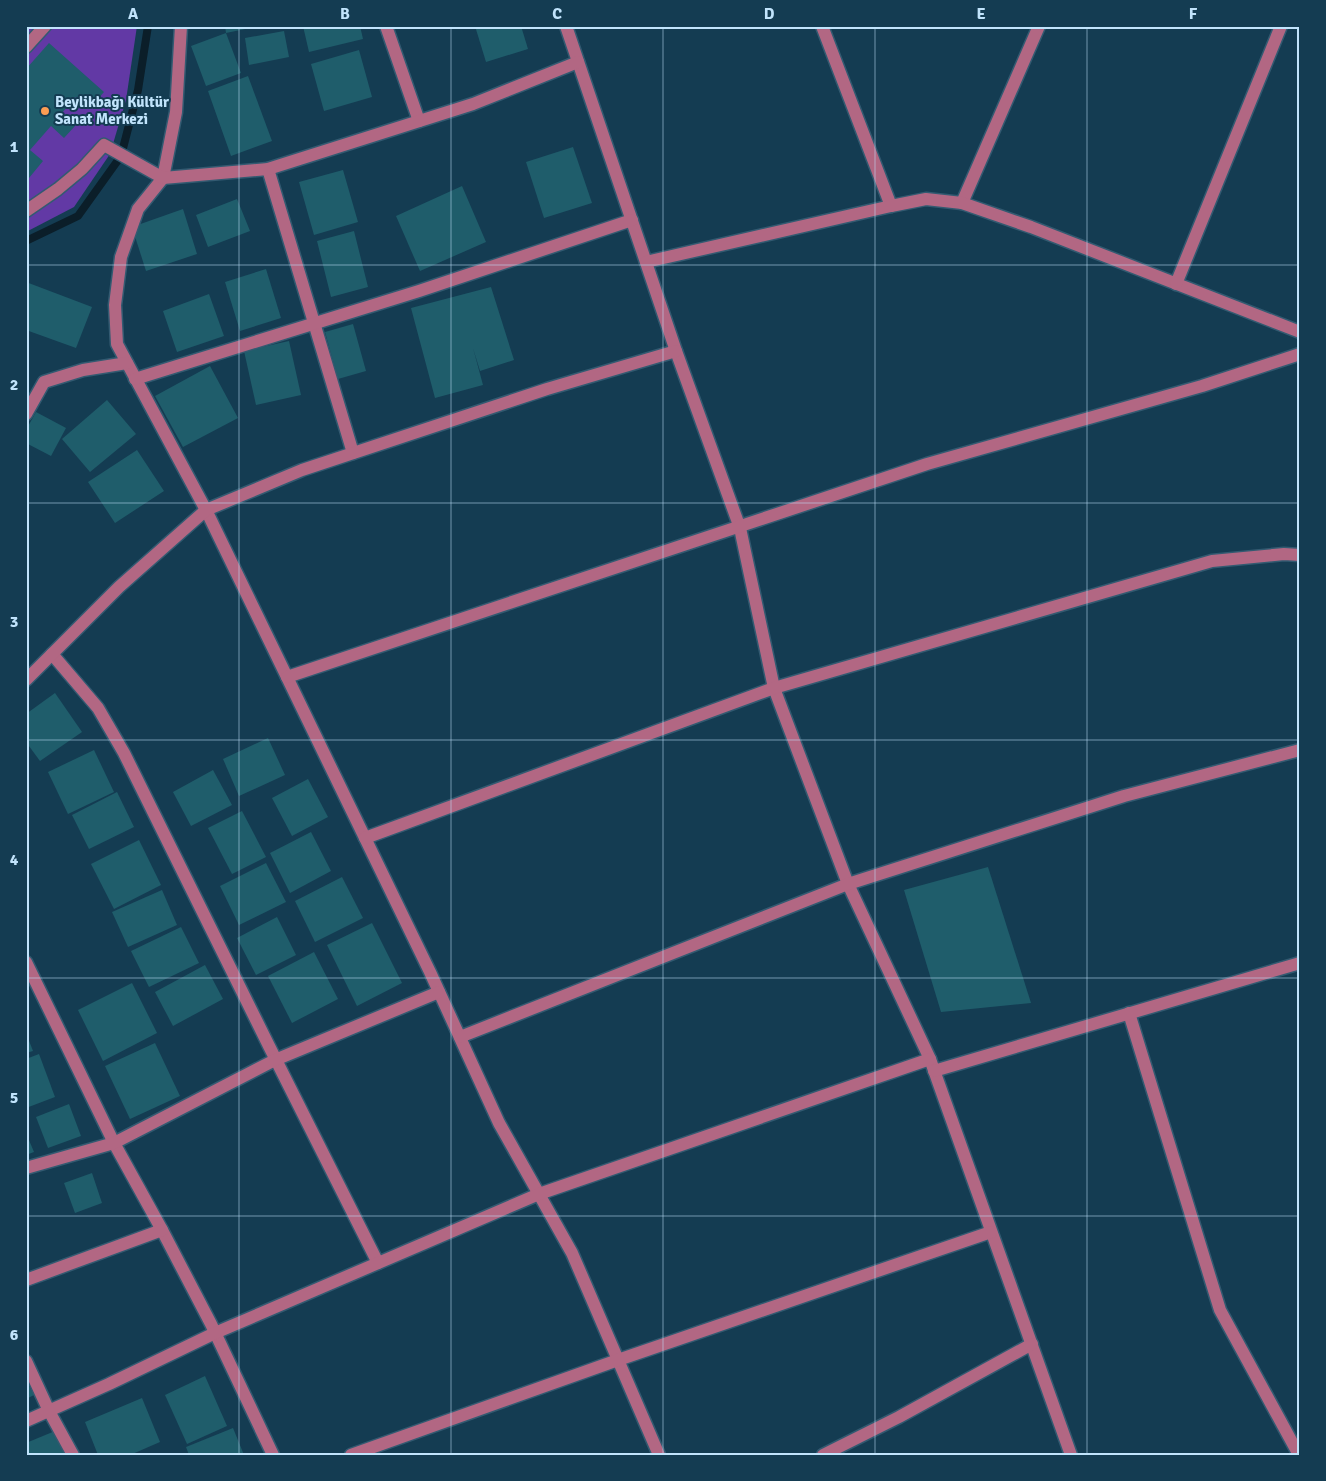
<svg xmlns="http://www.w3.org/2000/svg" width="1326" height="1481" viewBox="0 0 1326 1481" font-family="Signika,sans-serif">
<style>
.green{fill:#6239a5}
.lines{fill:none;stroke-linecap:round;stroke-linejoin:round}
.stream{stroke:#0b1e29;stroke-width:8}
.building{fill:#1f5d6b}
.minor-casing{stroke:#335a71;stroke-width:15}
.minor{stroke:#b26783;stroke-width:12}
.grid{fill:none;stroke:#c1e4fc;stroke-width:1;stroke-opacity:0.55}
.poi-dot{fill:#fc9d53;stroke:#143c52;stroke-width:2}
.labels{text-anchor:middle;stroke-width:4;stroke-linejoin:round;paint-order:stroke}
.poi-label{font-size:15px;font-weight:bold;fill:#c1e4fc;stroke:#143c52;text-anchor:start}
.neatline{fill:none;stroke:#c1e4fc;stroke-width:2}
.grid-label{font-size:16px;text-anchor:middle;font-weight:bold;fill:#c1e4fc}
</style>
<rect width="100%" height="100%" fill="#143c52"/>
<path class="green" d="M 26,26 L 137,26 L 126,100 L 110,154 L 74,207 L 26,232 Z"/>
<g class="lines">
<path class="stream" d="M 26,241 L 78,216 L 121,156 L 138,90 L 148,26"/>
</g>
<g class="building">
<path d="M 225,26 L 255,27 L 226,33 L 241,73 L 206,86 L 191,46 L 226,33 Z"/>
<path d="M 303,26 L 360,26 L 363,39 L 309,52 Z"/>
<path d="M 475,26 L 521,26 L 528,49 L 486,62 Z"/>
<path d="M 284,31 L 289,57 L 249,65 L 245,38 Z"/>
<path d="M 49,43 L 104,92 L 89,109 L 76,97 L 61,114 L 75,126 L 64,138 L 51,126 L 30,150 L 43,161 L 29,178 L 26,175 L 26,69 Z"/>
<path d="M 359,50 L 372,97 L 324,111 L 311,64 Z"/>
<path d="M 248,76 L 272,141 L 231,156 L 208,91 Z"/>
<path d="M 573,147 L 592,203 L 544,218 L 526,162 Z"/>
<path d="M 343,170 L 358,222 L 314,235 L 299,182 Z"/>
<path d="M 462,186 L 486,242 L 420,271 L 396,216 Z"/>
<path d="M 237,199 L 250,231 L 208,247 L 196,215 Z"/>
<path d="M 183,209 L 197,254 L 146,271 L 132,227 Z"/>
<path d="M 354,231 L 368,287 L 331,297 L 317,241 Z"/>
<path d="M 266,269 L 281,318 L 240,331 L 225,282 Z"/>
<path d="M 26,282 L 92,307 L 76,348 L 26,330 Z"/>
<path d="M 491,287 L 514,360 L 480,371 L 473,348 L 483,385 L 435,398 L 411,308 Z"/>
<path d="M 209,294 L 224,336 L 177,352 L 163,311 Z"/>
<path d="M 353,324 L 366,371 L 338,379 L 325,332 Z"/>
<path d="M 289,341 L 301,395 L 256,405 L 244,351 Z"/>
<path d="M 210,366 L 238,418 L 183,447 L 155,396 Z"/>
<path d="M 107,400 L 136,434 L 90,472 L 62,439 Z"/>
<path d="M 36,412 L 66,428 L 51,456 L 26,443 L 26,430 Z"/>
<path d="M 137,450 L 164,491 L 115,523 L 88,482 Z"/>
<path d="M 55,693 L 82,732 L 40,761 L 26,742 L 26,714 Z"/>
<path d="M 268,738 L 285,775 L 239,796 L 223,759 Z"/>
<path d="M 94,750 L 114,792 L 68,814 L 48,772 Z"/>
<path d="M 213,770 L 232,805 L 191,826 L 173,792 Z"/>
<path d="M 308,779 L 328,817 L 292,836 L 272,798 Z"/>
<path d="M 117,792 L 134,827 L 89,849 L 72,815 Z"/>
<path d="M 242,811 L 266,857 L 232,874 L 208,828 Z"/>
<path d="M 311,832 L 331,871 L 290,893 L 270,853 Z"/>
<path d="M 139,840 L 161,885 L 114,909 L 91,864 Z"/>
<path d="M 266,863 L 286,902 L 239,925 L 220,886 Z"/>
<path d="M 988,867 L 1031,1003 L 941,1012 L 904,890 Z"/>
<path d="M 342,877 L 363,918 L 315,942 L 295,901 Z"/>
<path d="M 162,890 L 177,925 L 128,947 L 112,912 Z"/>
<path d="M 277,917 L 296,955 L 256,975 L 237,938 Z"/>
<path d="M 372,923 L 402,983 L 357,1006 L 327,945 Z"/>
<path d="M 181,927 L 199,963 L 149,987 L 131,951 Z"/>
<path d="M 314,952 L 338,999 L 292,1023 L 268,976 Z"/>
<path d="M 205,965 L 223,999 L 173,1026 L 155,992 Z"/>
<path d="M 132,983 L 157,1033 L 103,1061 L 78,1010 Z"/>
<path d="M 26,1033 L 33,1051 L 26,1053 Z"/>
<path d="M 155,1043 L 180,1096 L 130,1119 L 105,1066 Z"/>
<path d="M 39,1054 L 55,1097 L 26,1108 L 26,1059 Z"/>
<path d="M 69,1104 L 81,1136 L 48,1148 L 36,1117 Z"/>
<path d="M 26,1133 L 34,1152 L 26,1155 Z"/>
<path d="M 92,1173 L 102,1203 L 75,1213 L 64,1183 Z"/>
<path d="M 205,1376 L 227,1426 L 187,1444 L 165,1395 Z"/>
<path d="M 26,1380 L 34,1395 L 26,1399 Z"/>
<path d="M 142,1398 L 160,1442 L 130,1455 L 98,1455 L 85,1422 Z"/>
<path d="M 233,1428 L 244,1455 L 189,1455 L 186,1447 Z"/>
<path d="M 55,1431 L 65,1455 L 26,1455 L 26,1443 Z"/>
</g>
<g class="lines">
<g class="minor-casing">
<g id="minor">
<path d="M 181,26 L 176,112 L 163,178 L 138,209 L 121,257 L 115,305 L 117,344 L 206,510 L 430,972 L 499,1123 L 572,1253 L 659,1455"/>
<path d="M 386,26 L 419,121"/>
<path d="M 566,26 L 676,351 L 740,528 L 774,688 L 848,884 L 930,1059 L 1071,1455"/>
<path d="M 822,26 L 891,206"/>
<path d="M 26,47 L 45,26"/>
<path d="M 268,169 L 353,453"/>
<path d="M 962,203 L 1039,26"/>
<path d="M 26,211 L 58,189 L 82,169 L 104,145 L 163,178 L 268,169 L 473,104 L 578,62"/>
<path d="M 646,262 L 891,206 L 926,199 L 962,203 L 1031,227 L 1300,332"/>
<path d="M 1176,284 L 1281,26"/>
<path d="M 135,379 L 419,291 L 632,220"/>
<path d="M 26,414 L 44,382 L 83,370 L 127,363"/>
<path d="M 52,654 L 98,708 L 124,753 L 269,1046 L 378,1263"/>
<path d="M 287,677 L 927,464 L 1202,386 L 1300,354"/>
<path d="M 26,680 L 119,587 L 206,510 L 302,470 L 547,389 L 676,351"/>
<path d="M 365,838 L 774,688 L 1212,561 L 1284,554 L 1300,555"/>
<path d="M 26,962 L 114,1143 L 162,1230 L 211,1324 L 273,1455"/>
<path d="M 1129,1013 L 1220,1310 L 1299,1455"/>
<path d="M 460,1037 L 848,884 L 1124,796 L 1300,750"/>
<path d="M 934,1071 L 1300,963"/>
<path d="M 26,1168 L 114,1143 L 275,1060 L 439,992"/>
<path d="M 26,1280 L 162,1230"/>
<path d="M 26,1361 L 49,1411 L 73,1455"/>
<path d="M 26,1421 L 109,1384 L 215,1333 L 539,1194 L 930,1059"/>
<path d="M 351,1455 L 618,1360 L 991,1232"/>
<path d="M 823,1455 L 899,1417 L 1032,1344"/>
</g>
</g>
<use href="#minor" class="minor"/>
</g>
<path class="grid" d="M 239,26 L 239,1455M 451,26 L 451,1455M 663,26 L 663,1455M 875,26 L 875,1455M 1087,26 L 1087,1455M 26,265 L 1300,265M 26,503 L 1300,503M 26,740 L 1300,740M 26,978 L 1300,978M 26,1216 L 1300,1216"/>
<circle class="poi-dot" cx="45" cy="111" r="5"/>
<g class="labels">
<g class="poi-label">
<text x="55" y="107">Beylikbağı Kültür<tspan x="55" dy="17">Sanat Merkezi</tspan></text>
</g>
</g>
<rect width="1326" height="1481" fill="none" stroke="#143c52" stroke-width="55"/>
<rect x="28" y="28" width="1270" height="1426" class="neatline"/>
<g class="grid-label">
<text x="133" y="19">A</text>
<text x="345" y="19">B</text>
<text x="557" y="19">C</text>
<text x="769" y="19">D</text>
<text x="981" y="19">E</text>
<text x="1193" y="19">F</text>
<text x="14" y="152">1</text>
<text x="14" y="390">2</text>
<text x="14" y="627">3</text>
<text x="14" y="865">4</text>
<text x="14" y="1103">5</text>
<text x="14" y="1340">6</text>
</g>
</svg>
